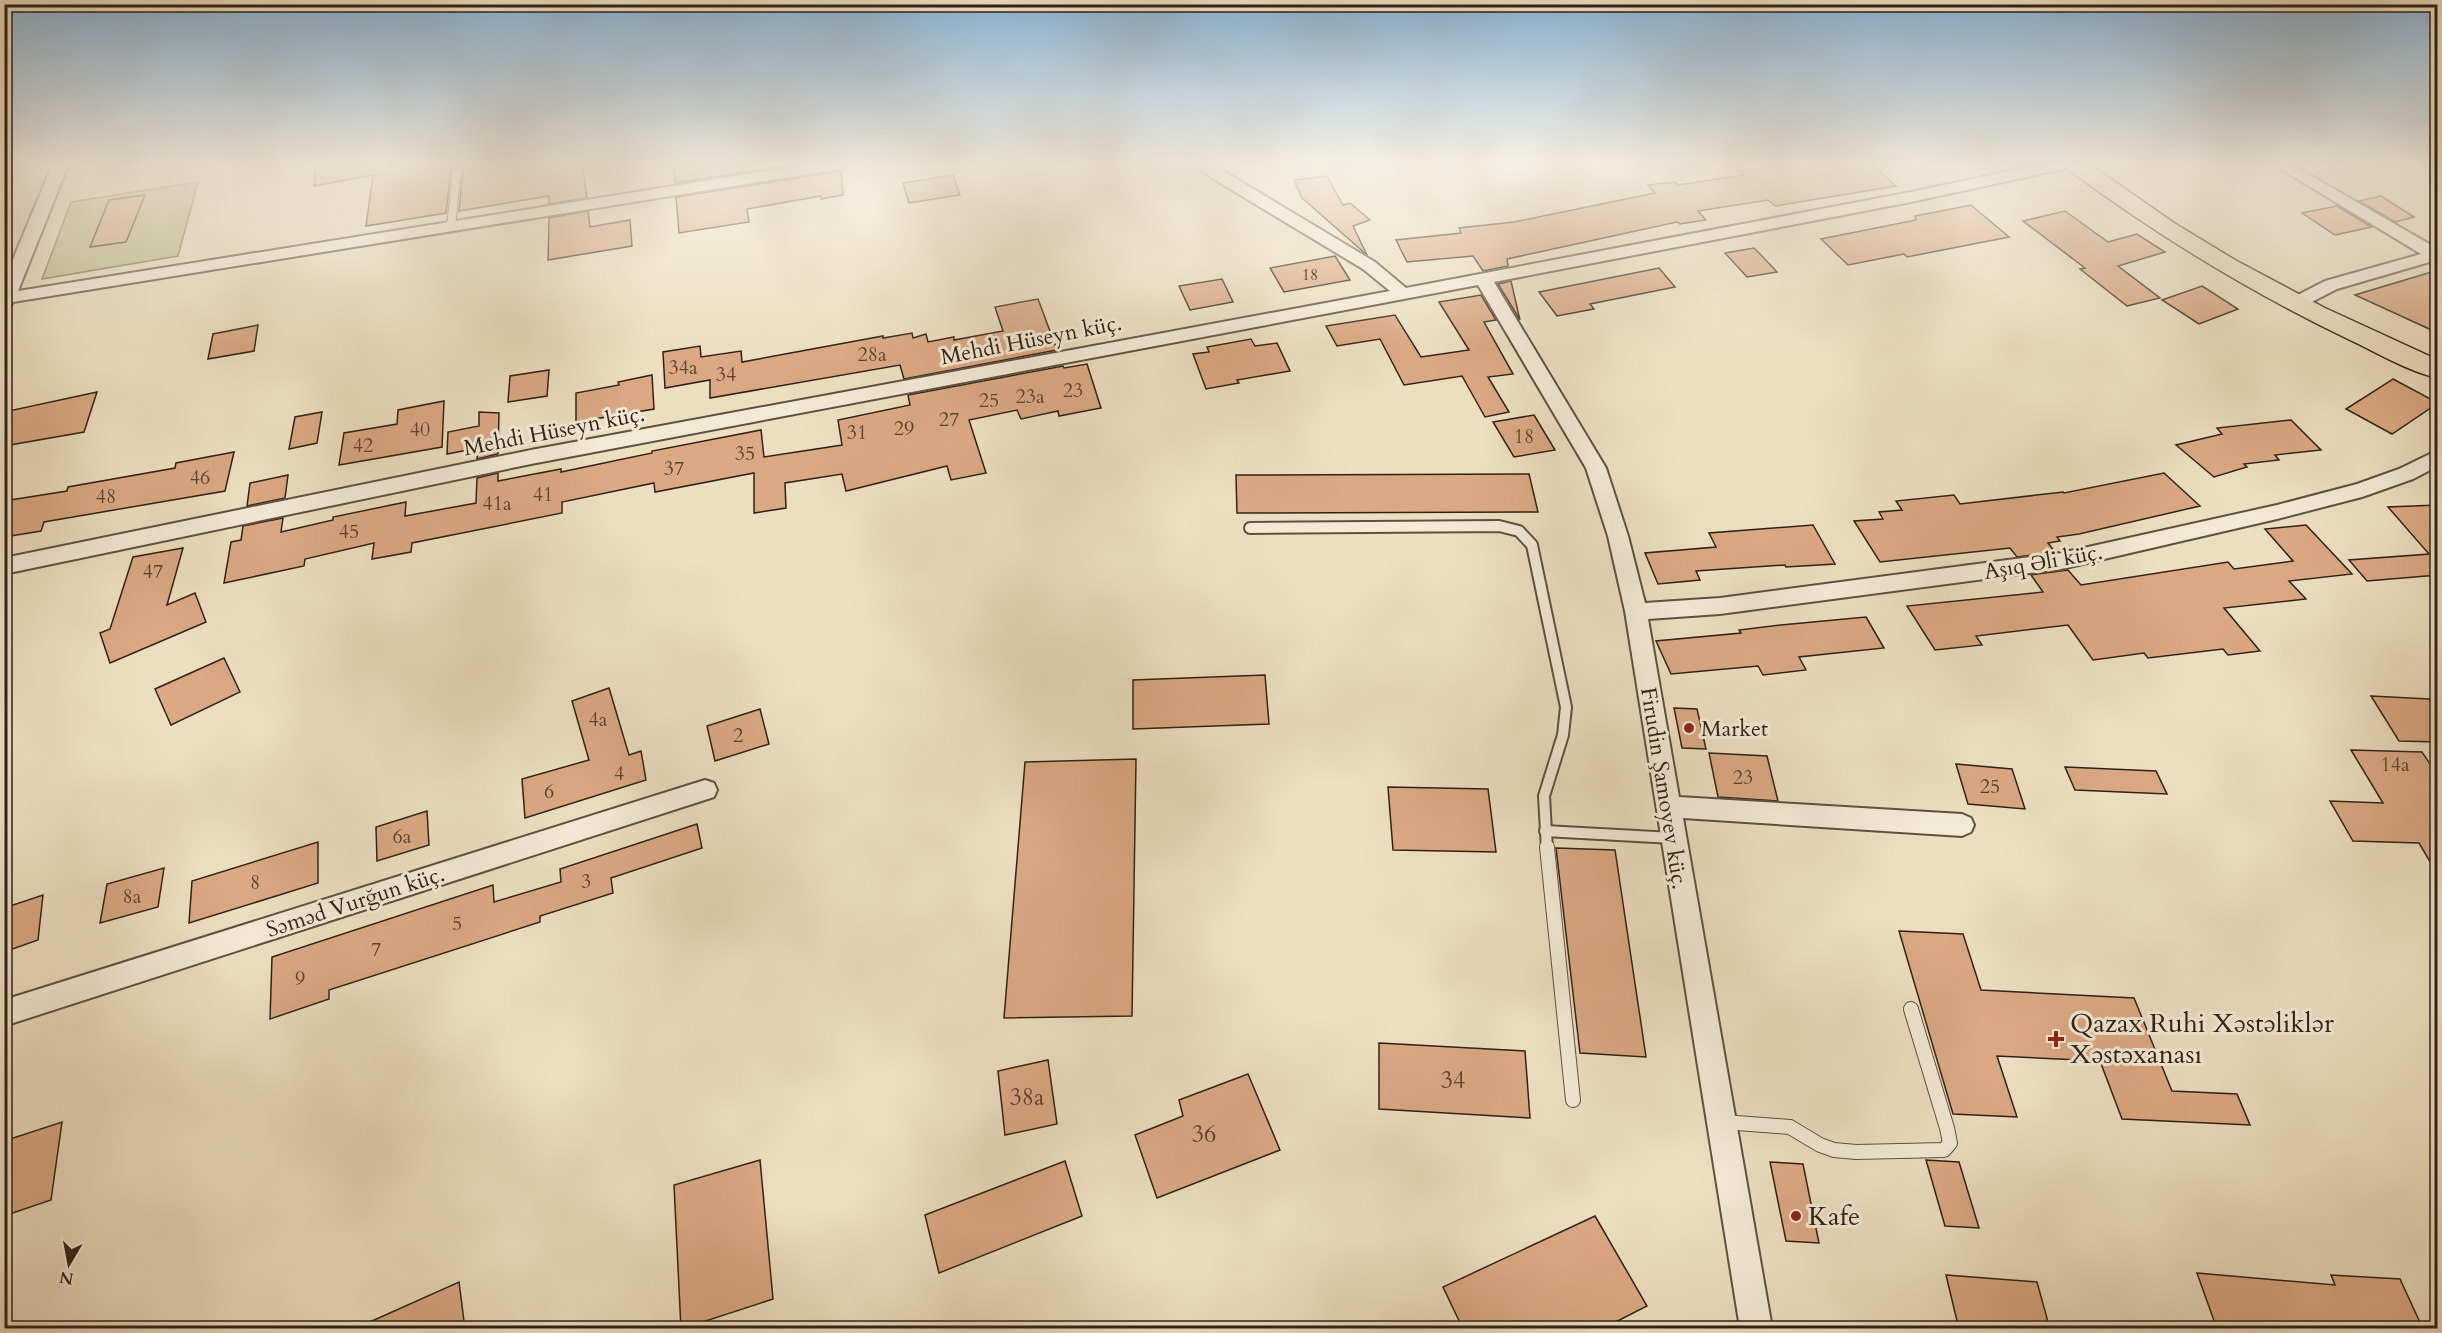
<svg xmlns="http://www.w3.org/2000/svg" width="2442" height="1333" viewBox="0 0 2442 1333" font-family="Cardo,serif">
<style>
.green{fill:#bdc08e;stroke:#767153;stroke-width:1.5}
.building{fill:#dba883;stroke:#2f2218;stroke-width:1.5}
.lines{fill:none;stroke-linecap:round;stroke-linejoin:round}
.service-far2-casing{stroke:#5e5142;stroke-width:10}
.service-far1-casing{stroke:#5e5142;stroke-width:14}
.service-casing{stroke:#5e5142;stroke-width:16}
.minor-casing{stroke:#5e5142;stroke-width:4}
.primary-casing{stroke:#2f2218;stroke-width:3}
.service-far2{stroke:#f3ead6;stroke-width:8}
.service-far1{stroke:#f3ead6;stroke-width:10}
.service{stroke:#f3ead6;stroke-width:14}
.minor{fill:#f3ead6;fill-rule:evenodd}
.primary{fill:#ecdfc0;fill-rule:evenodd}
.poi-dot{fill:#8f2418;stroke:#f3ead6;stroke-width:2}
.labels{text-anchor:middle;stroke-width:6;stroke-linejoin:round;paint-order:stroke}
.far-number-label{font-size:16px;fill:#5a4433}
.number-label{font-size:20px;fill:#5a4433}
.street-label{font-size:22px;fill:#2f2218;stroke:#f3ead6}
.poi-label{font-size:22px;fill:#2f2218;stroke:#f3ead6;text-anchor:start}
.near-number-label{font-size:24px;fill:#5a4433}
.near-poi-label{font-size:27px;fill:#2f2218;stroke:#f3ead6;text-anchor:start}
</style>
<rect width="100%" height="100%" fill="#ecdfc0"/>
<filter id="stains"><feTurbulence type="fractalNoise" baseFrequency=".00333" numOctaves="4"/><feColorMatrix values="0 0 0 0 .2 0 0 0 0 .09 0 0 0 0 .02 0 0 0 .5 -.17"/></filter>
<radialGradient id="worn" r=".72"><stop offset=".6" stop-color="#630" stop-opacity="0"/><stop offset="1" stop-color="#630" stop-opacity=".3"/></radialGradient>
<path class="green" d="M 198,182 L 178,256 L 42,279 L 71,202 Z"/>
<g class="building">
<path d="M 316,163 L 582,163 L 587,198 L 549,204 L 549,196 L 459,211 L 463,171 L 461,166 L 457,165 L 451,170 L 446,213 L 366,226 L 373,175 L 314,186 Z"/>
<path d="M 673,163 L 805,163 L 675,183 Z"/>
<path d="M 1792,163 L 1870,163 L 1896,186 L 1775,206 L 1768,200 L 1698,211 L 1706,220 L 1680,224 L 1677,222 L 1507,259 L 1508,266 L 1483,271 L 1473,256 L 1407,262 L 1396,240 L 1461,233 L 1459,228 L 1514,222 L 1655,193 L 1648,185 L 1675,182 L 1678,185 L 1744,175 L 1740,171 Z"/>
<path d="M 841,171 L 843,195 L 821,199 L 821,196 L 747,209 L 749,222 L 679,233 L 676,197 Z"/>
<path d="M 953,175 L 960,195 L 909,203 L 903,183 Z"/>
<path d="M 1327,176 L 1343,205 L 1350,203 L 1370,220 L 1353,226 L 1367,255 L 1302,198 L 1294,180 Z"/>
<path d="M 145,195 L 126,242 L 90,247 L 109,200 Z"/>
<path d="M 2381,196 L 2414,217 L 2395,222 L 2359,201 Z"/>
<path d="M 1971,205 L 2009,237 L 1907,257 L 1904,254 L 1848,265 L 1821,239 L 1916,220 L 1915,216 Z"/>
<path d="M 2337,206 L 2372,227 L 2335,235 L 2302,213 Z"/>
<path d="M 588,211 L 590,227 L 630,220 L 632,246 L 548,260 L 549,218 Z"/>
<path d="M 2065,211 L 2108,242 L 2137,234 L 2165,252 L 2118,266 L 2160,298 L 2127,306 L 2080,269 L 2085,268 L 2023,221 Z"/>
<path d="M 1754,248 L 1762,256 L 1777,272 L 1747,277 L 1725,253 Z"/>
<path d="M 1335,256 L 1350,280 L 1284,292 L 1270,268 Z"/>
<path d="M 1659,268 L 1675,287 L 1590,304 L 1594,309 L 1557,316 L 1539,292 Z"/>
<path d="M 2438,270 L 2438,333 L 2355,295 Z"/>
<path d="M 1222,279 L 1233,302 L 1190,310 L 1179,286 Z"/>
<path d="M 1511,281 L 1519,316 L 1520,320 L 1498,284 Z"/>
<path d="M 2202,286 L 2238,309 L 2199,324 L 2162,300 Z"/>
<path d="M 1481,295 L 1496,320 L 1484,322 L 1513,374 L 1488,377 L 1509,412 L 1485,417 L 1462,376 L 1404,385 L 1380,339 L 1337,346 L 1326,326 L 1395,315 L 1421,357 L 1469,350 L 1439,302 Z"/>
<path d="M 1038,299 L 1057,350 L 904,379 L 900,365 L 710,398 L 710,380 L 665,388 L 663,352 L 700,346 L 701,357 L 741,351 L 742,362 L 883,336 L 883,338 L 912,333 L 913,338 L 926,334 L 928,342 L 954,337 L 954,340 L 1003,331 L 995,307 Z"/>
<path d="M 258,325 L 254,351 L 208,359 L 213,334 Z"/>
<path d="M 1251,339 L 1255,346 L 1277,343 L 1290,371 L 1237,380 L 1239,383 L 1206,389 L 1193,354 L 1209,352 L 1207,347 Z"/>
<path d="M 1087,364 L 1101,408 L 1059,416 L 1058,411 L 1021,419 L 1017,410 L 969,420 L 986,473 L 951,480 L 947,466 L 846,491 L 842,474 L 785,483 L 786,508 L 754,513 L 754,473 L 655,492 L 654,483 L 562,502 L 562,513 L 412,543 L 411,552 L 372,559 L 374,543 L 305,559 L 304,566 L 224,583 L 231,542 L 241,540 L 243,526 L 283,518 L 281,532 L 333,520 L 333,517 L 406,502 L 405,516 L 476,503 L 477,478 L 498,473 L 498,481 L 561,469 L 561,472 L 652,453 L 652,451 L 761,430 L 764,457 L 842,445 L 838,420 L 910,405 L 908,395 L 1063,366 L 1064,368 Z"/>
<path d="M 549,370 L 547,396 L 508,402 L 510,376 Z"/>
<path d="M 652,375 L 654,409 L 576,422 L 576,393 L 619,385 L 618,382 Z"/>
<path d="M 2393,379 L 2438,403 L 2392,434 L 2346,409 Z"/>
<path d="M 97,392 L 84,432 L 4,446 L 4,412 Z"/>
<path d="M 444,401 L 442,447 L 339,465 L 344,433 L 397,424 L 398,410 Z"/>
<path d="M 322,412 L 317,443 L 289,449 L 295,417 Z"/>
<path d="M 479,412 L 499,413 L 498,454 L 477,459 L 478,448 L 447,454 L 448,432 L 479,426 Z"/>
<path d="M 1534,415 L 1555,450 L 1514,457 L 1493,422 Z"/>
<path d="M 2291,420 L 2321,450 L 2275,455 L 2279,460 L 2244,464 L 2247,467 L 2214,477 L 2176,445 L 2222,434 L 2217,428 Z"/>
<path d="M 234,452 L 225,491 L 44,522 L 41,531 L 4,537 L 4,501 L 67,491 L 68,487 L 175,468 L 176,463 Z"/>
<path d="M 2164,473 L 2200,506 L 2079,534 L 2057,537 L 2060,541 L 2048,543 L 2055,552 L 2017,557 L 2010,548 L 1880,562 L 1854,521 L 1883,519 L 1879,512 L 1902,510 L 1896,501 L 1954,495 L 1960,504 L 2063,492 L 2064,493 Z"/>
<path d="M 1529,474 L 1538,512 L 1237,513 L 1236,475 Z"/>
<path d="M 288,475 L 285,498 L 247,506 L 250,483 Z"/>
<path d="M 2438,505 L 2438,575 L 2367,581 L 2349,560 L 2429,554 L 2388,507 Z"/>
<path d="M 1813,525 L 1835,564 L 1786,567 L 1785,565 L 1696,571 L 1700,580 L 1658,584 L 1645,553 L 1716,547 L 1709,533 Z"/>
<path d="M 2306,525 L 2352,574 L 2289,581 L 2306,599 L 2224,608 L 2260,651 L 2228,655 L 2223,649 L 2148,658 L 2144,653 L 2093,660 L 2068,625 L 1976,636 L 1982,645 L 1935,650 L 1907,606 L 2043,592 L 2031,575 L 2068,570 L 2081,585 L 2228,562 L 2234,569 L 2293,561 L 2265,529 Z"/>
<path d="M 183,548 L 167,605 L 195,593 L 206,622 L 110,663 L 100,633 L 110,629 L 133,557 Z"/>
<path d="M 1866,617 L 1884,648 L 1799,657 L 1806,670 L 1763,675 L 1758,666 L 1671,674 L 1656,641 L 1741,633 L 1739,630 L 1781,625 Z"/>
<path d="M 224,658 L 240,692 L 171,725 L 155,689 Z"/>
<path d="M 1265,675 L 1269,724 L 1133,729 L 1133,680 Z"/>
<path d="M 609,688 L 629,755 L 641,751 L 646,780 L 525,818 L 522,779 L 589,760 L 572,701 Z"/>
<path d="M 2371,696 L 2429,699 L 2438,712 L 2438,742 L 2399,741 Z"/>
<path d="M 1674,708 L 1697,709 L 1706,749 L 1682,748 Z"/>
<path d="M 760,709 L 769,744 L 715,761 L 707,726 Z"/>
<path d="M 2351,750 L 2422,752 L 2438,776 L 2438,875 L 2419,843 L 2353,841 L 2330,801 L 2383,803 Z"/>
<path d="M 1709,753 L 1767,756 L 1778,801 L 1718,797 Z"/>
<path d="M 1136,759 L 1132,1016 L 1004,1018 L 1025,762 Z"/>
<path d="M 1956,764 L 2012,769 L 2025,809 L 1968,804 Z"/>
<path d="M 2065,767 L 2156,771 L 2167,794 L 2075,790 Z"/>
<path d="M 1388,787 L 1488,789 L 1496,852 L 1393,850 Z"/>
<path d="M 427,811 L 429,845 L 377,861 L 376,827 Z"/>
<path d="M 697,824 L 702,848 L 611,878 L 613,893 L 540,916 L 540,922 L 329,990 L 329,999 L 270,1019 L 272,957 L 493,885 L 494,902 L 561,882 L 560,869 Z"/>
<path d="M 318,842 L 318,883 L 189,923 L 192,881 Z"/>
<path d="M 1556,848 L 1615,850 L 1646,1057 L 1580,1053 Z"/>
<path d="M 164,868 L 158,907 L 100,923 L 107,884 Z"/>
<path d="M 43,895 L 38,940 L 4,952 L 4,908 Z"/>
<path d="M 1899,931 L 1963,934 L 1981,990 L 2134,998 L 2172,1091 L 2237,1094 L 2250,1125 L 2122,1119 L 2100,1061 L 1997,1056 L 2017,1117 L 1953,1114 Z"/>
<path d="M 1379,1043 L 1525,1051 L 1530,1118 L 1379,1109 Z"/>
<path d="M 1048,1060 L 1057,1124 L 1005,1135 L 998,1071 Z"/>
<path d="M 1248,1074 L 1280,1150 L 1157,1198 L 1135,1135 L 1183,1116 L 1179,1100 Z"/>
<path d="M 62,1122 L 51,1200 L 4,1216 L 4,1141 Z"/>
<path d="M 760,1160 L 773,1299 L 681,1329 L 674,1185 Z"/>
<path d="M 1926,1160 L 1959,1162 L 1979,1228 L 1945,1226 Z"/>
<path d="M 1065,1161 L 1082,1216 L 939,1273 L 925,1215 Z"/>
<path d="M 1770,1162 L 1803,1164 L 1819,1243 L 1786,1241 Z"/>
<path d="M 1595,1216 L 1647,1306 L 1602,1329 L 1463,1329 L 1443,1287 Z"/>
<path d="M 2197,1273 L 2335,1285 L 2331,1275 L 2400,1279 L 2423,1329 L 2217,1329 Z"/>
<path d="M 1946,1275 L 2037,1282 L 2050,1329 L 1999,1329 L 1958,1325 Z"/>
<path d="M 459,1282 L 465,1329 L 354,1329 Z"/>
</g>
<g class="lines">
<g class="service-far2-casing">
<path id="service-far2" d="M 451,226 L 457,171"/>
</g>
<g class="service-far1-casing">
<g id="service-far1">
<path d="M 1250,528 L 1499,526 L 1519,531 L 1532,545 L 1566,707 L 1563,735 L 1544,796 L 1547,849"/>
<path d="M 1545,831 L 1673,838"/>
</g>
</g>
<g class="service-casing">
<g id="service">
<path d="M 1547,847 L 1573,1100"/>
<path d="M 1724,1122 L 1790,1127 L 1820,1145 L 1834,1150 L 1856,1152 L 1944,1150 L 1950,1143 L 1947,1128 L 1911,1009"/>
</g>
</g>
<g class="minor-casing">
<g id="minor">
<path d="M 53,163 L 69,163 L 18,291 L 817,163 L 852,163 L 844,168 L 13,302 L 10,307 L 4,308 L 4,281 Z"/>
<path d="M 1192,163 L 1210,163 L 1375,262 L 1406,288 L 1911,192 L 2048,163 L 2076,163 L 2074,166 L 2068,168 L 1911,202 L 1494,282 L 1606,468 L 1628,536 L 1645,603 L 1720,598 L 2061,553 L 2277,505 L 2357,484 L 2399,469 L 2438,450 L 2438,466 L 2413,479 L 2362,497 L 2277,519 L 2061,569 L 1720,614 L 1648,619 L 1679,797 L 1962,814 L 1971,818 L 1974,825 L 1971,832 L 1962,836 L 1683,818 L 1772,1328 L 1740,1328 L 1625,611 L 1608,536 L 1586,468 L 1478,285 L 531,464 L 4,574 L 4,558 L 531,450 L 1390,291 L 1363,269 L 1212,178 Z"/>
<path d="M 2271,163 L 2289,163 L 2438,249 L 2438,262 L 2433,261 L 2337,289 L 2302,307 L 2290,307 L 2287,303 L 2290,299 L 2325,281 L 2421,254 Z"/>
<path d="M 705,780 L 714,783 L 717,790 L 714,797 L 4,1026 L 4,1000 Z"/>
</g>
</g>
<g class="primary-casing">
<path id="primary" d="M 2063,163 L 2088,163 L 2174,223 L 2235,260 L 2325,308 L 2438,360 L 2438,378 C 2407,371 2378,353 2350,340 C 2248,291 2157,235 2066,168 Z"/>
</g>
<use href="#service-far2" class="service-far2"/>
<use href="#service-far1" class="service-far1"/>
<use href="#service" class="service"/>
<use href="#minor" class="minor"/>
<use href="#primary" class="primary"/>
</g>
<linearGradient id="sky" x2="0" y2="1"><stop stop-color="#8bb6d7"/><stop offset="0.47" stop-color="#f6f1e3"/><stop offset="1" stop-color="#f6f1e3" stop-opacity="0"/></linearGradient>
<rect width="2442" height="349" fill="url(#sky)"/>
<g class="poi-dot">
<circle cx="1689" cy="728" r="6"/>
<path d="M2053 1030h6v6h6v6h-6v6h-6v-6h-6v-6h6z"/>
<circle cx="1796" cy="1216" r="6"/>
</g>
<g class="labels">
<g class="far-number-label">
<text x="1310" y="280">18</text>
</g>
<g class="number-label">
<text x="872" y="361">28a</text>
<text x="683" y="374">34a</text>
<text x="726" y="381">34</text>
<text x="1073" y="397">23</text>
<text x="1030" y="403">23a</text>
<text x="989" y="407">25</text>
<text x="949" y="426">27</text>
<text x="904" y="435">29</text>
<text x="420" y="436">40</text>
<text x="857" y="439">31</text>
<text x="1524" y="443">18</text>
<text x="363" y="452">42</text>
<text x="745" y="460">35</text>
<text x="674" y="475">37</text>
<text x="200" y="484">46</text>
<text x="543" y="501">41</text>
<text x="106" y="503">48</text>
<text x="497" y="510">41a</text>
<text x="349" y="538">45</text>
<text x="153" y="578">47</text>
<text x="598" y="726">4a</text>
<text x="738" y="742">2</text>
<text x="2395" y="771">14a</text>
<text x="619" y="780">4</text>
<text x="1743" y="784">23</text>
<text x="1990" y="793">25</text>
<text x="549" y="798">6</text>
<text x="402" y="843">6a</text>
<text x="586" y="888">3</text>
<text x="255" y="889">8</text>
<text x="132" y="903">8a</text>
<text x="457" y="930">5</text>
<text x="376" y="956">7</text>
<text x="300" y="985">9</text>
</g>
<g class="street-label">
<text transform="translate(1031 339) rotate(-11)" y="8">Mehdi Hüseyn küç.</text>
<text transform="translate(554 430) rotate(-11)" y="8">Mehdi Hüseyn küç.</text>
<text transform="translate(2043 561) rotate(-10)" y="8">Aşıq Əli küç.</text>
<text transform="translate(1665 788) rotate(81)" y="8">Firudin Şamoyev küç.</text>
<text transform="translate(355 901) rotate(-18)" y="8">Səməd Vurğun küç.</text>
</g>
<g class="poi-label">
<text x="1701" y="736">Market</text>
</g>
<g class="near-number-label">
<text x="1453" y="1088">34</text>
<text x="1027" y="1105">38a</text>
<text x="1204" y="1142">36</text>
</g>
<g class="near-poi-label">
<text x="2070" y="1032">Qazax Ruhi Xəstəliklər<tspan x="2070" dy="31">Xəstəxanası</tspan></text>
<text x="1808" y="1225">Kafe</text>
</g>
</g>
<rect width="2442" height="1333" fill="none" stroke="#ecdfc0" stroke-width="24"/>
<rect x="6" y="6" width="2430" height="1321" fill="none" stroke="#2f2218" stroke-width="3"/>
<rect x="12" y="12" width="2418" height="1309" fill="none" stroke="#2f2218" stroke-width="1.5"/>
<g transform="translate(69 1264) rotate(190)" stroke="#f3ead6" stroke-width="4.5" paint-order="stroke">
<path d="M0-4.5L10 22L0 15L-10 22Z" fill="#2f2218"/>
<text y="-9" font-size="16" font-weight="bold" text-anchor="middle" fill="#2f2218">N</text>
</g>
<rect width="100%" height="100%" filter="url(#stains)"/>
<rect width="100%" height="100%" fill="url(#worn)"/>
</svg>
